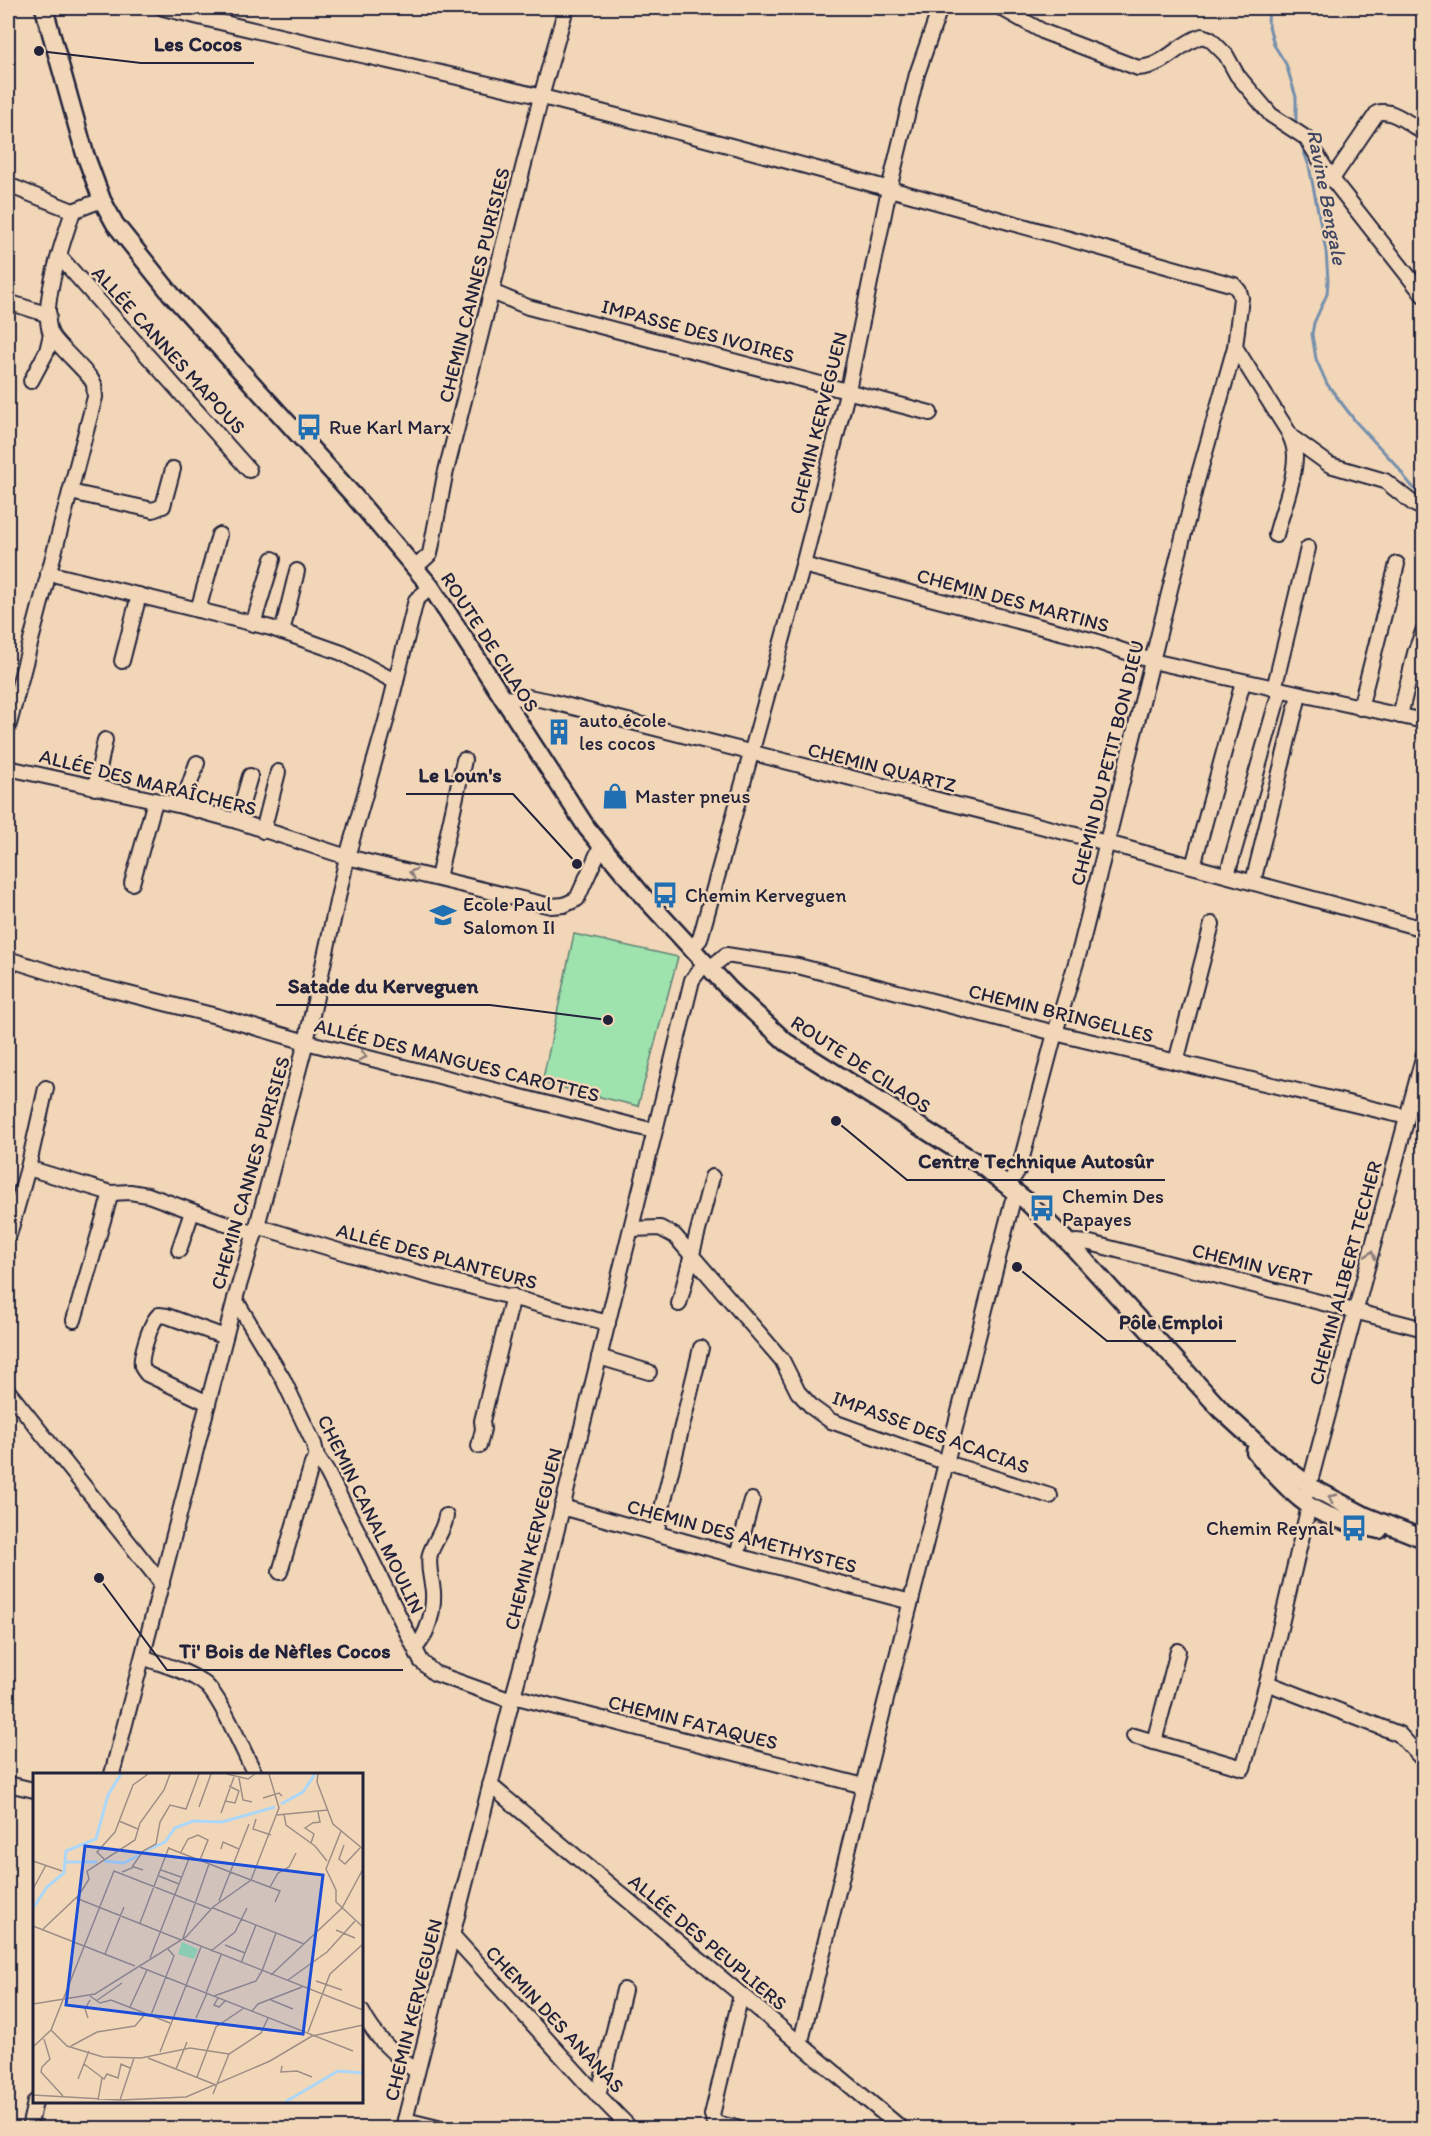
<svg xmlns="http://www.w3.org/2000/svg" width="1431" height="2136" viewBox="0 0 1431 2136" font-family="Itim,sans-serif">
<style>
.green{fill:#9ee2ae;stroke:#608274;stroke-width:1.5}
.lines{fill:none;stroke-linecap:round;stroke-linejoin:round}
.stream{stroke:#758fac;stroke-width:3}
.minor-casing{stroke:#22223b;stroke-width:18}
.major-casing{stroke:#22223b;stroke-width:21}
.minor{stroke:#f1d6b8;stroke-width:14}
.major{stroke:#f1d6b8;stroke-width:16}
.oneway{stroke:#8a7c7a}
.labels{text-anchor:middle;stroke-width:5;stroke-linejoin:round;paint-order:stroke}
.street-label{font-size:20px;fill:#22223b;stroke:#f1d6b8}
.poi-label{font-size:20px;fill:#22223b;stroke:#f1d6b8;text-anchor:start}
.water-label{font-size:21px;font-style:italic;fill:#3e4661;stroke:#f1d6b8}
.inset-river{fill:none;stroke:#acd7f8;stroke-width:3}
.inset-road{fill:none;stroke:#9e8e86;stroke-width:1.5}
.view{fill:#1d4ed8;fill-opacity:0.15;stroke:#1d4ed8;stroke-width:3}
.inset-edge{fill:none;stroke:#22223b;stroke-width:3}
.leader{fill:none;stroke:#22223b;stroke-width:2}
.callout-dot{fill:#22223b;stroke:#f1d6b8;stroke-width:2}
.callout-label{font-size:21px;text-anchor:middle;font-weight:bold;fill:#22223b;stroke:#f1d6b8;stroke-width:5;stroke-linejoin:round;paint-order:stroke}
</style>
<rect width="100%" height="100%" fill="#f1d6b8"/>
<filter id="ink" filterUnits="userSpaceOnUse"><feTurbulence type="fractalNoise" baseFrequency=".0167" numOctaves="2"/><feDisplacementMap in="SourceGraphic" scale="12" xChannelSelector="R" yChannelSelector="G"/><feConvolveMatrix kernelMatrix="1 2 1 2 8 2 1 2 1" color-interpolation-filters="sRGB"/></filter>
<g filter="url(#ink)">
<path class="green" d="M 574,934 L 678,957 L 638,1106 L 542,1083 Z"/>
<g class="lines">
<g class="stream">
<path d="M 1269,8 L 1268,22 L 1274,45 L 1286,64 L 1296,97 L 1296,126"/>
<path d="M 1299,138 L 1309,166 L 1326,251 L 1328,280 L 1327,294 L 1314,323 L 1312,334 L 1316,359 L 1327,384 L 1356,422 L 1397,466 L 1406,479 L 1424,500"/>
</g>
<g class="minor-casing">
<g id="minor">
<path d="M 163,8 C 289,40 416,66 542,97 C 774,155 1004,221 1234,285 L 1239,291 L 1241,298 L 1235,347 L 1197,481 L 1081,946 L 1055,1033 L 1019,1169 L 1008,1185"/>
<path d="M 1001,8 L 1044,32 L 1138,68 C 1166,66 1177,44 1202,36 L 1210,39 L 1226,55 L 1237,75 L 1271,115 L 1306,138 L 1332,179 L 1424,296"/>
<path d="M 1332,179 L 1377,113 C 1392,108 1411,125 1424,133"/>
<path d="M 8,185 L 73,211"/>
<path d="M 59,256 L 249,470"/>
<path d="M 492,292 L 528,307 L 930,413"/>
<path d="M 8,302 L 49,315"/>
<path d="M 1235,347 L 1289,433 C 1292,440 1295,448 1295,456 C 1295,480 1282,511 1276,535"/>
<path d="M 31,381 L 47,351 L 51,334"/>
<path d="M 1290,436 L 1330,465 L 1385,481 L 1414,504 L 1424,509"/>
<path d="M 70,492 L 153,510 L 163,506 L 173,469"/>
<path d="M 803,565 L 1095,641 L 1152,661 L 1424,721"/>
<path d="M 415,568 L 430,554 L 445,475 L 541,97 L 566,8"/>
<path d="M 48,573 L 271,628 L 342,653 L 396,682"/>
<path d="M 198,610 L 219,535"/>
<path d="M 253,624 L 273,559"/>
<path d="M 282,632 L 297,571"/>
<path d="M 122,661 L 139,595"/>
<path d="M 1274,689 L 1308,548"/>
<path d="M 502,699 L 528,697 L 549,701 L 1107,843 L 1424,929"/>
<path d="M 1360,708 L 1397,564"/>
<path d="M 1400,716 L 1415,653 L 1424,629"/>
<path d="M 8,728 L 95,397 L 94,384 L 91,379 C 83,368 56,344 51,334 C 39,307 64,239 73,211 L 102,200"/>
<path d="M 8,768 L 182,806 L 237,821 L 347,857 L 551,906 L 564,905 L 577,899 L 601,846"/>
<path d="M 95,788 L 105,740"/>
<path d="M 182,806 L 197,763"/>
<path d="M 237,821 L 250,776"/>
<path d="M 263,831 L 278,772"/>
<path d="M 1193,866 L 1243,682"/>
<path d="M 1227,875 L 1280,691"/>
<path d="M 438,878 L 464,760"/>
<path d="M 1253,882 L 1299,695"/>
<path d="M 132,883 L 155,801"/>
<path d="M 692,948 L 700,939 L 803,565 L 848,390 L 889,189 L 917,74 L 940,8"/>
<path d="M 8,959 L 81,982 L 216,1016 L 306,1042 L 654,1131"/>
<path d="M 710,968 L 726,955 L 798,966 L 1055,1033 L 1407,1117"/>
<path d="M 1176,1062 L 1212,924"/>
<path d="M 28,1168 L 111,1193 L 130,1192 L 148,1195 L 255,1234"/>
<path d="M 257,1226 L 349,1254 L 608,1323"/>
<path d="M 632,1229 L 660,1228 L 675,1236 L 782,1360 L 798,1392 L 813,1408 L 831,1421 L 947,1463 L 1050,1496"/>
<path d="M 9,1235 L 28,1168 L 46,1088"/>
<path d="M 1072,1246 L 1076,1242 L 1090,1243 L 1424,1329"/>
<path d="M 179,1250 L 192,1212"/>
<path d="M 235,1299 L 283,1379 L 314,1444 L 317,1457 L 327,1472 L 359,1534 L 421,1661 L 434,1673 L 512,1701"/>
<path d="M 679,1304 L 712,1177"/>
<path d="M 74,1320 L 111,1193"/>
<path d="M 599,1357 L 649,1372"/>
<path d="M 8,1391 L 162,1584"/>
<path d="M 208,1403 L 147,1374 C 144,1370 143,1370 142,1366 C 140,1356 151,1321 159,1315 L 167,1316 L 225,1337"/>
<path d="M 479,1446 L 483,1429 L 482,1421 L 513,1296"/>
<path d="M 1307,1493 L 1424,1054"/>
<path d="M 562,1507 L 737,1556 L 911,1602"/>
<path d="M 656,1533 L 701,1348"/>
<path d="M 737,1556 L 752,1500"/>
<path d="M 280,1572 L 312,1464 L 317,1457"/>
<path d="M 415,1648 C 428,1635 434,1610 433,1592 C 432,1579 427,1567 430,1554 C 434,1541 444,1531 446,1516"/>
<path d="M 143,1657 C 163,1665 189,1671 206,1685 C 222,1700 244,1753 255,1774"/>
<path d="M 1267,1683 L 1399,1734 L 1424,1761"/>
<path d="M 513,1696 L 864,1786"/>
<path d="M 1134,1736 L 1243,1768 L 1267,1683 L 1309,1506"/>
<path d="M 1154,1742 L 1178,1651"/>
<path d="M 112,1774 L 235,1299 L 257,1226 L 306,1042 L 347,857 L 386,721 L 416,600 L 431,587"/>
<path d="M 8,1784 L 34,1790"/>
<path d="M 490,1785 L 901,2128"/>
<path d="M 452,1935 L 588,2085 L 630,2128"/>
<path d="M 362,2012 C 375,2038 394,2054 417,2072"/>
<path d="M 800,2045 L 864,1786 L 1012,1203 L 1017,1193"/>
<path d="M 598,2096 L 624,1990"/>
<path d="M 405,2120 L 438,2128"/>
<path d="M 29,2128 L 35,2102"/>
<path d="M 403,2128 L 513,1696 L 539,1602 L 692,980 L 705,963"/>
<path d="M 737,2128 L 715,2123 L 712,2115 L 741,1995"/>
</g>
</g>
<g class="major-casing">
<g id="major">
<path d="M 44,8 L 85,154 L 102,200 L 115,224 L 171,294 L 353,495 L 431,587 L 587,828 L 643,896 L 729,989 L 786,1042 L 979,1164 L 1023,1198 L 1072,1246 L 1222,1411 L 1275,1460 L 1313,1488 L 1366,1516 L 1424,1539"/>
<path d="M 1255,1451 C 1270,1470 1288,1491 1308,1505 C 1324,1517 1359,1526 1379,1530"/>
</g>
</g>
<use href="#minor" class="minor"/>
<use href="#major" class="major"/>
</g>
<defs><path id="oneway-chevron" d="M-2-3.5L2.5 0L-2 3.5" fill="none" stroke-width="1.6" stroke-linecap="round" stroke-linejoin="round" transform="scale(1.5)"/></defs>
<g class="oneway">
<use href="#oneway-chevron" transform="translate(413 873) rotate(-166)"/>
<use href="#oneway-chevron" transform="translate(363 1056) rotate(14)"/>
<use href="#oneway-chevron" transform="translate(1371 1255) rotate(-75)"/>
<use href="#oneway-chevron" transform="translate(1332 1498) rotate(-152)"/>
</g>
</g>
<defs>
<g id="bus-bare" transform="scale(2.07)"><path d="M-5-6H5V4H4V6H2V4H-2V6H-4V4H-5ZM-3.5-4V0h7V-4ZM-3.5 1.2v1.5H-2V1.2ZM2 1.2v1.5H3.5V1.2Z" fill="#1f6fb2" stroke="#f1d6b8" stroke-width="2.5" paint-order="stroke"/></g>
<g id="building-bare" transform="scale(2.07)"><path d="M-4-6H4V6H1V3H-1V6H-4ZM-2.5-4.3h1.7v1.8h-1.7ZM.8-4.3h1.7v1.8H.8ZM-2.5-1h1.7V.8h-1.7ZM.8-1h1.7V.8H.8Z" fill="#1f6fb2" stroke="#f1d6b8" stroke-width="2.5" paint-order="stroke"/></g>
<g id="shop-bare" transform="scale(2.07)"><path d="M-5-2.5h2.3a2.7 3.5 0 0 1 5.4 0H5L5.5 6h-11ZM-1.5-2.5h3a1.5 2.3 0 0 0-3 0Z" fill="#1f6fb2" stroke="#f1d6b8" stroke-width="2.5" paint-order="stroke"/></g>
<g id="school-bare" transform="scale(2.07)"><path d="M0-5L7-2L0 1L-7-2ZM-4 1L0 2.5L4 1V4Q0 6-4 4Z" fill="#1f6fb2" stroke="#f1d6b8" stroke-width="2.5" paint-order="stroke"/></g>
</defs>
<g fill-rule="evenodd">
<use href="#bus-bare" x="309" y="427"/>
<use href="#building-bare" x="559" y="732"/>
<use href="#shop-bare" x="615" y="796"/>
<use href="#bus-bare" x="665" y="895"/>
<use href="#school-bare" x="443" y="915"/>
<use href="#bus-bare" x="1042" y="1208"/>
<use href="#bus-bare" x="1354" y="1528"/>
</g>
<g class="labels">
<g class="street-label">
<text transform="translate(474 285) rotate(-76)" y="7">CHEMIN CANNES PURISIES</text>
<text transform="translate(698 331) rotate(15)" y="7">IMPASSE DES IVOIRES</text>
<text transform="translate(169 350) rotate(48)" y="7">ALLÉE CANNES MAPOUS</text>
<text transform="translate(818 423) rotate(-76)" y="7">CHEMIN KERVEGUEN</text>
<text transform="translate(1013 600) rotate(15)" y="7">CHEMIN DES MARTINS</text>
<text transform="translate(490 642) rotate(57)" y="7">ROUTE DE CILAOS</text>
<text transform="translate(1107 763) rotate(-76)" y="7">CHEMIN DU PETIT BON DIEU</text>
<text transform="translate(882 767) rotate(14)" y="7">CHEMIN QUARTZ</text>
<text transform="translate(148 782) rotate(14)" y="7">ALLÉE DES MARAÎCHERS</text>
<text transform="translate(1061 1013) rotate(14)" y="7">CHEMIN BRINGELLES</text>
<text transform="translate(457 1060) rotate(14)" y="7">ALLÉE DES MANGUES CAROTTES</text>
<text transform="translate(861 1064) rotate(33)" y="7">ROUTE DE CILAOS</text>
<text transform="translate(250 1173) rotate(-74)" y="7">CHEMIN CANNES PURISIES</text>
<text transform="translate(437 1256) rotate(15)" y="7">ALLÉE DES PLANTEURS</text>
<text transform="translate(1252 1264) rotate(14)" y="7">CHEMIN VERT</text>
<text transform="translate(1345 1273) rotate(-75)" y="7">CHEMIN ALIBERT TECHER</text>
<text transform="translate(931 1432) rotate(20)" y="7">IMPASSE DES ACACIAS</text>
<text transform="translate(371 1514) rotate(64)" y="7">CHEMIN CANAL MOULIN</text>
<text transform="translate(742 1536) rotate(15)" y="7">CHEMIN DES AMETHYSTES</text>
<text transform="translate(533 1539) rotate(-76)" y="7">CHEMIN KERVEGUEN</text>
<text transform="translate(693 1722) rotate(14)" y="7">CHEMIN FATAQUES</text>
<text transform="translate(708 1942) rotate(40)" y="7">ALLÉE DES PEUPLIERS</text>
<text transform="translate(413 2010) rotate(-76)" y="7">CHEMIN KERVEGUEN</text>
<text transform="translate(555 2019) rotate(47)" y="7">CHEMIN DES ANANAS</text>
</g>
<g class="poi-label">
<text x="329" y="434">Rue Karl Marx</text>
<text x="579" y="727">auto école<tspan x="579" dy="23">les cocos</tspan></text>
<text x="635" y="803">Master pneus</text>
<text x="685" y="902">Chemin Kerveguen</text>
<text x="463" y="911">Ecole Paul<tspan x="463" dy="23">Salomon II</tspan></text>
<text x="1062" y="1203">Chemin Des<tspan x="1062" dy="23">Papayes</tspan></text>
<text x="1334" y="1535" text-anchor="end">Chemin Reynal</text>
</g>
<g class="water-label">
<text transform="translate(1327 197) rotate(79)" y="7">Ravine Bengale</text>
</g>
</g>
<g transform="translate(33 1773)">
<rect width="330" height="330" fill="#f1d6b8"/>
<path d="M 149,169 L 165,176 L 161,186 L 145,181 Z" fill="#9ee2ae"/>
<path class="inset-river" d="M 248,31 L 270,19 L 282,1M 112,78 L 132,69 L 142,55 L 160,48 L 189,49 L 242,34M 71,88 L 91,90 L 106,82M 33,89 L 64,89M 0,135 L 14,114 L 31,100 L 33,78 L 63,66 L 75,22 L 88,1M 252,329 L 305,298 L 330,300"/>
<path class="inset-road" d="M 194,1 L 215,6 L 222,1M 285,1 L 284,9 L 300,51 L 330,76M 206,5 L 210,27 L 219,29M 230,25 L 246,20 L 249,23M 192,28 L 202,30 L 206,18 L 196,13M 166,34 L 178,1M 188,40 L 201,4M 251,41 L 253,52 L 282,73 L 294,88M 244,42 L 295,37M 223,46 L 220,56 L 238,62M 86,48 L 105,56M 279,50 L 287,49 L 285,39M 308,58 L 293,96 L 303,117 L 303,129 L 330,154M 278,70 L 281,61 L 272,55 L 281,49M 311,72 L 306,86 L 312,91 L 327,75M 135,75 L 218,107M 188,76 L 190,69 L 206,76M 148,79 L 155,66 L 165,62 L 175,67 L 167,87M 71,86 L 64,79 L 82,59 L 100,12 L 115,1M 0,88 L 29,98M 99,94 L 110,78 L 123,71 L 127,49 L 137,32 L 153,36 L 166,1M 128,97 L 148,104M 89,99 L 101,94 L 110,97M 126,103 L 146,111M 218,107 L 247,118 L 242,129M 237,114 L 245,100 L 256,94 L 263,80M 0,116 L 13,92M 43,125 L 148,167M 186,128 L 216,51M 180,135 L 271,171M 107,150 L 136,74M 0,153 L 102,193M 10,156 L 46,122 L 56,106 L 54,98 L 102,67 L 107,50 L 131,17 L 137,1M 303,157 L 322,165M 150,165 L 176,91M 150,166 L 330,237M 192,172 L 212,180M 178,178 L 202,159 L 214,135M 72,181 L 91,134M 117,185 L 157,83M 208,190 L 223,152M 107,194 L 320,278M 229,198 L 243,160M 238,202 L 309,135 L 330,96M 255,207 L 294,179 L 322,148M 283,208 L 309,217M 173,220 L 188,182M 57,223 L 67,230 L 78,227 L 137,250M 181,223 L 223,208 L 229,198M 185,225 L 181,232 L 186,234 L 192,228M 238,227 L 260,236M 63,228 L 89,210M 0,231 L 62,221 L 153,164 L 180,134 L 218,107 L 246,35 L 236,1M 97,234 L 114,197M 219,238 L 225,231 L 269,214M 118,242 L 141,183 L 135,176M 55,245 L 52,236 L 57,227M 163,245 L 174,220M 18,257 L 34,273 L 70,284 L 108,285 L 157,275 L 196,281M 275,259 L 297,201 L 330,171M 38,273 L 64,259 L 102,253 L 113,240M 0,274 L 18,257 L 81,98 L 178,136M 127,279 L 168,174M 115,285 L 183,312M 51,291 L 71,306 L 74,301 L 85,305 L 88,291 L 97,295M 249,293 L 248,299 L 264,298 L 279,304M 9,294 L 8,299 L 30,323M 9,294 L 17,286 L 11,266M 143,296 L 154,269M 164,304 L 183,254 L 211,235M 45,306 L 56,278M 180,321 L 196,281 L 228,260 L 235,245M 0,322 L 87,327 L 153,324 L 237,288 L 279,263 L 330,252M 65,327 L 69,305M 87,327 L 101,285"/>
<path class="view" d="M 52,73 L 290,102 L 270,261 L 33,232 Z"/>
<rect width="330" height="330" class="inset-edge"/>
</g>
<path class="leader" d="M39 51L141 63H254M577 864L513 794H406M608 1020L490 1005H276M836 1121L907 1180H1165M1017 1267L1107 1341H1236M99 1578L167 1670H403"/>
<g class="callout-dot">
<circle cx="39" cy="51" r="6"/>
<circle cx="577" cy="864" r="6"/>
<circle cx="608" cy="1020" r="6"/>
<circle cx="836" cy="1121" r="6"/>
<circle cx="1017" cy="1267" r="6"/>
<circle cx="99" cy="1578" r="6"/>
</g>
<g class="callout-label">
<text x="198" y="51">Les Cocos</text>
<text x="460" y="782">Le Loun's</text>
<text x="383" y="993">Satade du Kerveguen</text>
<text x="1036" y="1168">Centre Technique Autosûr</text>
<text x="1171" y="1329">Pôle Emploi</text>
<text x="285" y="1658">Ti' Bois de Nèfles Cocos</text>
</g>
<rect width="1431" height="2136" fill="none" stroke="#f1d6b8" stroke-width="30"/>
<rect x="15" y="15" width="1401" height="2106" fill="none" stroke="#22223b" stroke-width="2" filter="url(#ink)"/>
</svg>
